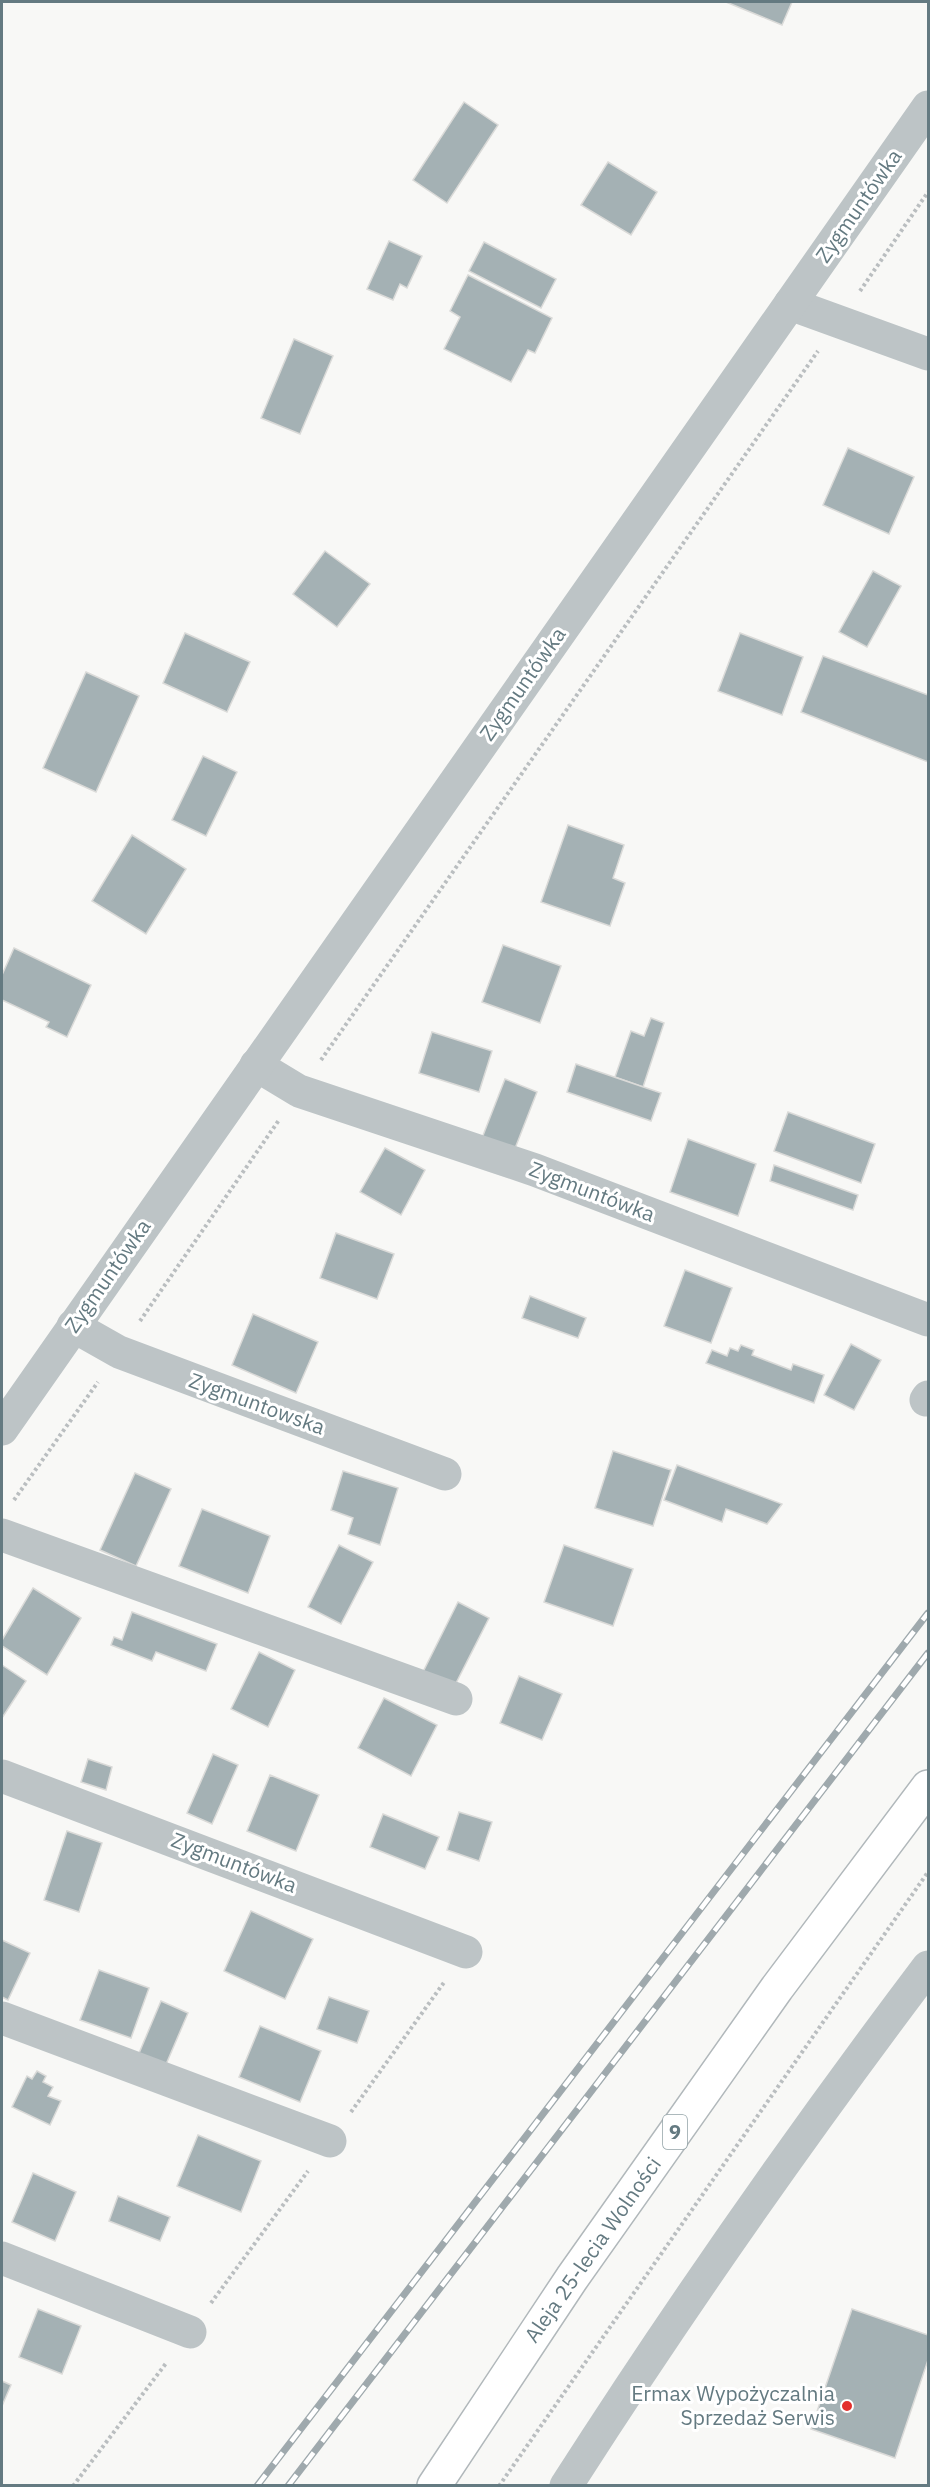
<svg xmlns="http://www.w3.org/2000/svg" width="930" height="2487" viewBox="0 0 930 2487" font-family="'IBM Plex Sans',sans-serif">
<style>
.building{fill:#a4b1b4;stroke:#dadad8;stroke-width:1.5}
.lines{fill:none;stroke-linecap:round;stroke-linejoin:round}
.major-casing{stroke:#b1b8bb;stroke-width:36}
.path{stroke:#babec0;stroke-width:4;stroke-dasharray:3 3;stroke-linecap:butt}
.minor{stroke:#bdc4c6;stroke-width:33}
.major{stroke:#fff;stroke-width:33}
.rail-casing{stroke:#9fa9ad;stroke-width:7}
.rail{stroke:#fff;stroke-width:4.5;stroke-dasharray:14;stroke-linecap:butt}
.poi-dot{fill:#e32e2b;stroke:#fff;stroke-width:2}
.labels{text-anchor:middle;stroke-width:6;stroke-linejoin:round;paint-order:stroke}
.shield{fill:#fff;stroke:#92a2a7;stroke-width:1.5}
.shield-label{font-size:20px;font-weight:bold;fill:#647a81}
.street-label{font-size:21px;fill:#647a81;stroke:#fff}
.poi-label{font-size:21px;fill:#647a81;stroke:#fff;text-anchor:end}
</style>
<rect width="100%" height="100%" fill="#f8f8f6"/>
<g class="building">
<path d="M 726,2 L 792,2 L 782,25 Z"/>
<path d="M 464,102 L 498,125 L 447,203 L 413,180 Z"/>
<path d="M 608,162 L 657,192 L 631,235 L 581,205 Z"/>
<path d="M 389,241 L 422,256 L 407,288 L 400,284 L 393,300 L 367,289 Z"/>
<path d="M 484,242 L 556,279 L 541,308 L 469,271 Z"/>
<path d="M 468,275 L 552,318 L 535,353 L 528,350 L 511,382 L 444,349 L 460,317 L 450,311 Z"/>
<path d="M 294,339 L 333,356 L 300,434 L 261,418 Z"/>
<path d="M 848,448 L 914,477 L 889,534 L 823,505 Z"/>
<path d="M 325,551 L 370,584 L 337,627 L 293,594 Z"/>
<path d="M 873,571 L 901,586 L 867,647 L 839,632 Z"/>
<path d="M 185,633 L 250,662 L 227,712 L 163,683 Z"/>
<path d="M 740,633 L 803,657 L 782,715 L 718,691 Z"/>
<path d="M 823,656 L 928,695 L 928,762 L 801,712 Z"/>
<path d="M 86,672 L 139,696 L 96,792 L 43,768 Z"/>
<path d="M 203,756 L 237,772 L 206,836 L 172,820 Z"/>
<path d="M 568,825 L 624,845 L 613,878 L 625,883 L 610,926 L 541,902 Z"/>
<path d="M 132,835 L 186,869 L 146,934 L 92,901 Z"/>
<path d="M 503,945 L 561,966 L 540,1023 L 482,1002 Z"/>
<path d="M 14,948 L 91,985 L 67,1037 L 46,1027 L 49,1022 L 2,1000 L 2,975 Z"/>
<path d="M 651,1018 L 664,1023 L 643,1087 L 615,1077 L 631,1031 L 644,1036 Z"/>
<path d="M 432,1032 L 492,1051 L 479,1092 L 419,1073 Z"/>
<path d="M 576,1064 L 661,1093 L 651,1121 L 567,1092 Z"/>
<path d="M 505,1079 L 537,1092 L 514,1151 L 482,1138 Z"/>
<path d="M 788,1112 L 875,1144 L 861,1183 L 774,1151 Z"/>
<path d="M 688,1139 L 756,1164 L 738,1216 L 670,1192 Z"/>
<path d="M 385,1148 L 425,1170 L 401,1215 L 360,1192 Z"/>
<path d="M 774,1165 L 858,1195 L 853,1210 L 770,1181 Z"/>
<path d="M 336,1233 L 394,1254 L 377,1299 L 320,1278 Z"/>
<path d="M 685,1270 L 732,1288 L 711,1343 L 664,1326 Z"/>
<path d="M 530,1296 L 586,1318 L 578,1338 L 522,1318 Z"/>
<path d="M 253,1314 L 318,1342 L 296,1393 L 232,1365 Z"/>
<path d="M 851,1344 L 881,1360 L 854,1410 L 824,1395 Z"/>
<path d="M 741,1345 L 754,1350 L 752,1355 L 791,1370 L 793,1364 L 824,1375 L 814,1403 L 706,1363 L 712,1350 L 727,1356 L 730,1348 L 738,1351 Z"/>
<path d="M 613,1451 L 671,1470 L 653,1526 L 595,1508 Z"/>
<path d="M 677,1465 L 734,1486 L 782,1504 L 767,1524 L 726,1509 L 722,1522 L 664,1500 Z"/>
<path d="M 343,1471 L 398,1488 L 380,1545 L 348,1534 L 353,1518 L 331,1510 Z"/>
<path d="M 135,1473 L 171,1489 L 136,1566 L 100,1550 Z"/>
<path d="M 202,1509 L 270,1536 L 248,1593 L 179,1566 Z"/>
<path d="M 339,1545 L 373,1562 L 341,1624 L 308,1607 Z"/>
<path d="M 564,1545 L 633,1569 L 613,1626 L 544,1602 Z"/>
<path d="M 33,1588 L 81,1618 L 47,1675 L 2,1646 L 2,1640 Z"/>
<path d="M 458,1602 L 489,1618 L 454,1687 L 423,1672 Z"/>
<path d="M 132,1612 L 217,1644 L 206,1671 L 156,1652 L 152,1661 L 111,1645 L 114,1637 L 122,1640 Z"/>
<path d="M 259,1652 L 295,1670 L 268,1727 L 231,1709 Z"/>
<path d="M 2,1665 L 26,1681 L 2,1718 Z"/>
<path d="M 519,1676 L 562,1694 L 542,1740 L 500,1723 Z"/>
<path d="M 384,1698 L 437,1725 L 411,1776 L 358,1748 Z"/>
<path d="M 213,1754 L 238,1765 L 212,1824 L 187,1813 Z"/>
<path d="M 88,1759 L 112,1767 L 106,1790 L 81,1782 Z"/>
<path d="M 270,1775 L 319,1795 L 296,1851 L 247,1831 Z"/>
<path d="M 459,1812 L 492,1822 L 479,1861 L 447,1850 Z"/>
<path d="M 383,1814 L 439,1837 L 425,1869 L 370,1847 Z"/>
<path d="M 67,1831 L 102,1843 L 79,1912 L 44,1900 Z"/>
<path d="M 251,1911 L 313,1939 L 285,1999 L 224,1971 Z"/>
<path d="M 2,1940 L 30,1953 L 8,2000 L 2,1997 Z"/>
<path d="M 99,1970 L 149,1988 L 131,2038 L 80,2020 Z"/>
<path d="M 329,1997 L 369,2011 L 357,2043 L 317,2029 Z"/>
<path d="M 161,2001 L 188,2013 L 164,2069 L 137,2058 Z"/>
<path d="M 260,2026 L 321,2051 L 300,2102 L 239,2077 Z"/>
<path d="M 37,2071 L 46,2076 L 43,2082 L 53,2087 L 48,2096 L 61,2101 L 50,2125 L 12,2107 L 27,2076 L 32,2079 Z"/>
<path d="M 198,2135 L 261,2161 L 241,2212 L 177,2186 Z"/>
<path d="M 33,2173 L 76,2192 L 55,2241 L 12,2222 Z"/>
<path d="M 118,2196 L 170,2217 L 160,2241 L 109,2221 Z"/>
<path d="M 38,2309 L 81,2326 L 62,2374 L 19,2357 Z"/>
<path d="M 852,2309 L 928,2335 L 928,2360 L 895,2458 L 811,2429 Z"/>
<path d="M 2,2381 L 11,2385 L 2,2406 Z"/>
</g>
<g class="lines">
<g class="major-casing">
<path id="major" d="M 434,2486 L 572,2278 L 777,1988 L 928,1787"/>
</g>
<g class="path">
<path d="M 860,291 L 928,192"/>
<path d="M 321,1060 L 818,351"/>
<path d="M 140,1321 L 279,1120"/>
<path d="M 14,1500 L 98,1382"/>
<path d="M 351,2112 L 445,1981"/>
<path d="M 211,2303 L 308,2171"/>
<path d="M 73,2486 L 167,2362"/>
<path d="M 499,2486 L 928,1872"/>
</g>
<g class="minor">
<path d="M 790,304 L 928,354"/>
<path d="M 256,1065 L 299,1091 L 535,1170 L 928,1320"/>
<path d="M 73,1326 L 119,1352 L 445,1474"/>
<path d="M 926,1400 L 928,1397"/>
<path d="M 2,1429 L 928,107"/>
<path d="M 2,1535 L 456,1699"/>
<path d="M 2,1776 L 466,1952"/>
<path d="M 2,2018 L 330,2141"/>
<path d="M 2,2258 L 190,2332"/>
<path d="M 566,2486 C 680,2308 801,2135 928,1967"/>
</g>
<use href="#major" class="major"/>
<g class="rail-casing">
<g id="rail">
<path d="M 257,2486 L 928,1613"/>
<path d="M 288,2486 L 928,1653"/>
</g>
</g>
<use href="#rail" class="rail"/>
</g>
<circle class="poi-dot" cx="847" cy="2406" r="6"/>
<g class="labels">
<rect class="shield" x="663" y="2115" width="24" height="34" rx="4.5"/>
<g class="shield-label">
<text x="675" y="2139">9</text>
</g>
<g class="street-label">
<text transform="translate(859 206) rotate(-55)" y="7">Zygmuntówka</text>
<text transform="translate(523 684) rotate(-55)" y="7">Zygmuntówka</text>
<text transform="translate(592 1192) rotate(21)" y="7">Zygmuntówka</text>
<text transform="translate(108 1276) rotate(-55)" y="7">Zygmuntówka</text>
<text transform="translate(257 1404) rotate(20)" y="7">Zygmuntowska</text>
<text transform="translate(234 1863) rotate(21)" y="7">Zygmuntówka</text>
<text transform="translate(593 2250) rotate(-55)" y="7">Aleja 25-lecia Wolności</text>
</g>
<g class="poi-label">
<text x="835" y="2401">Ermax Wypożyczalnia<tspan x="835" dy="24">Sprzedaż Serwis</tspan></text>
</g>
</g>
<rect width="930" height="2487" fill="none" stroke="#647a81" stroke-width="6"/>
</svg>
